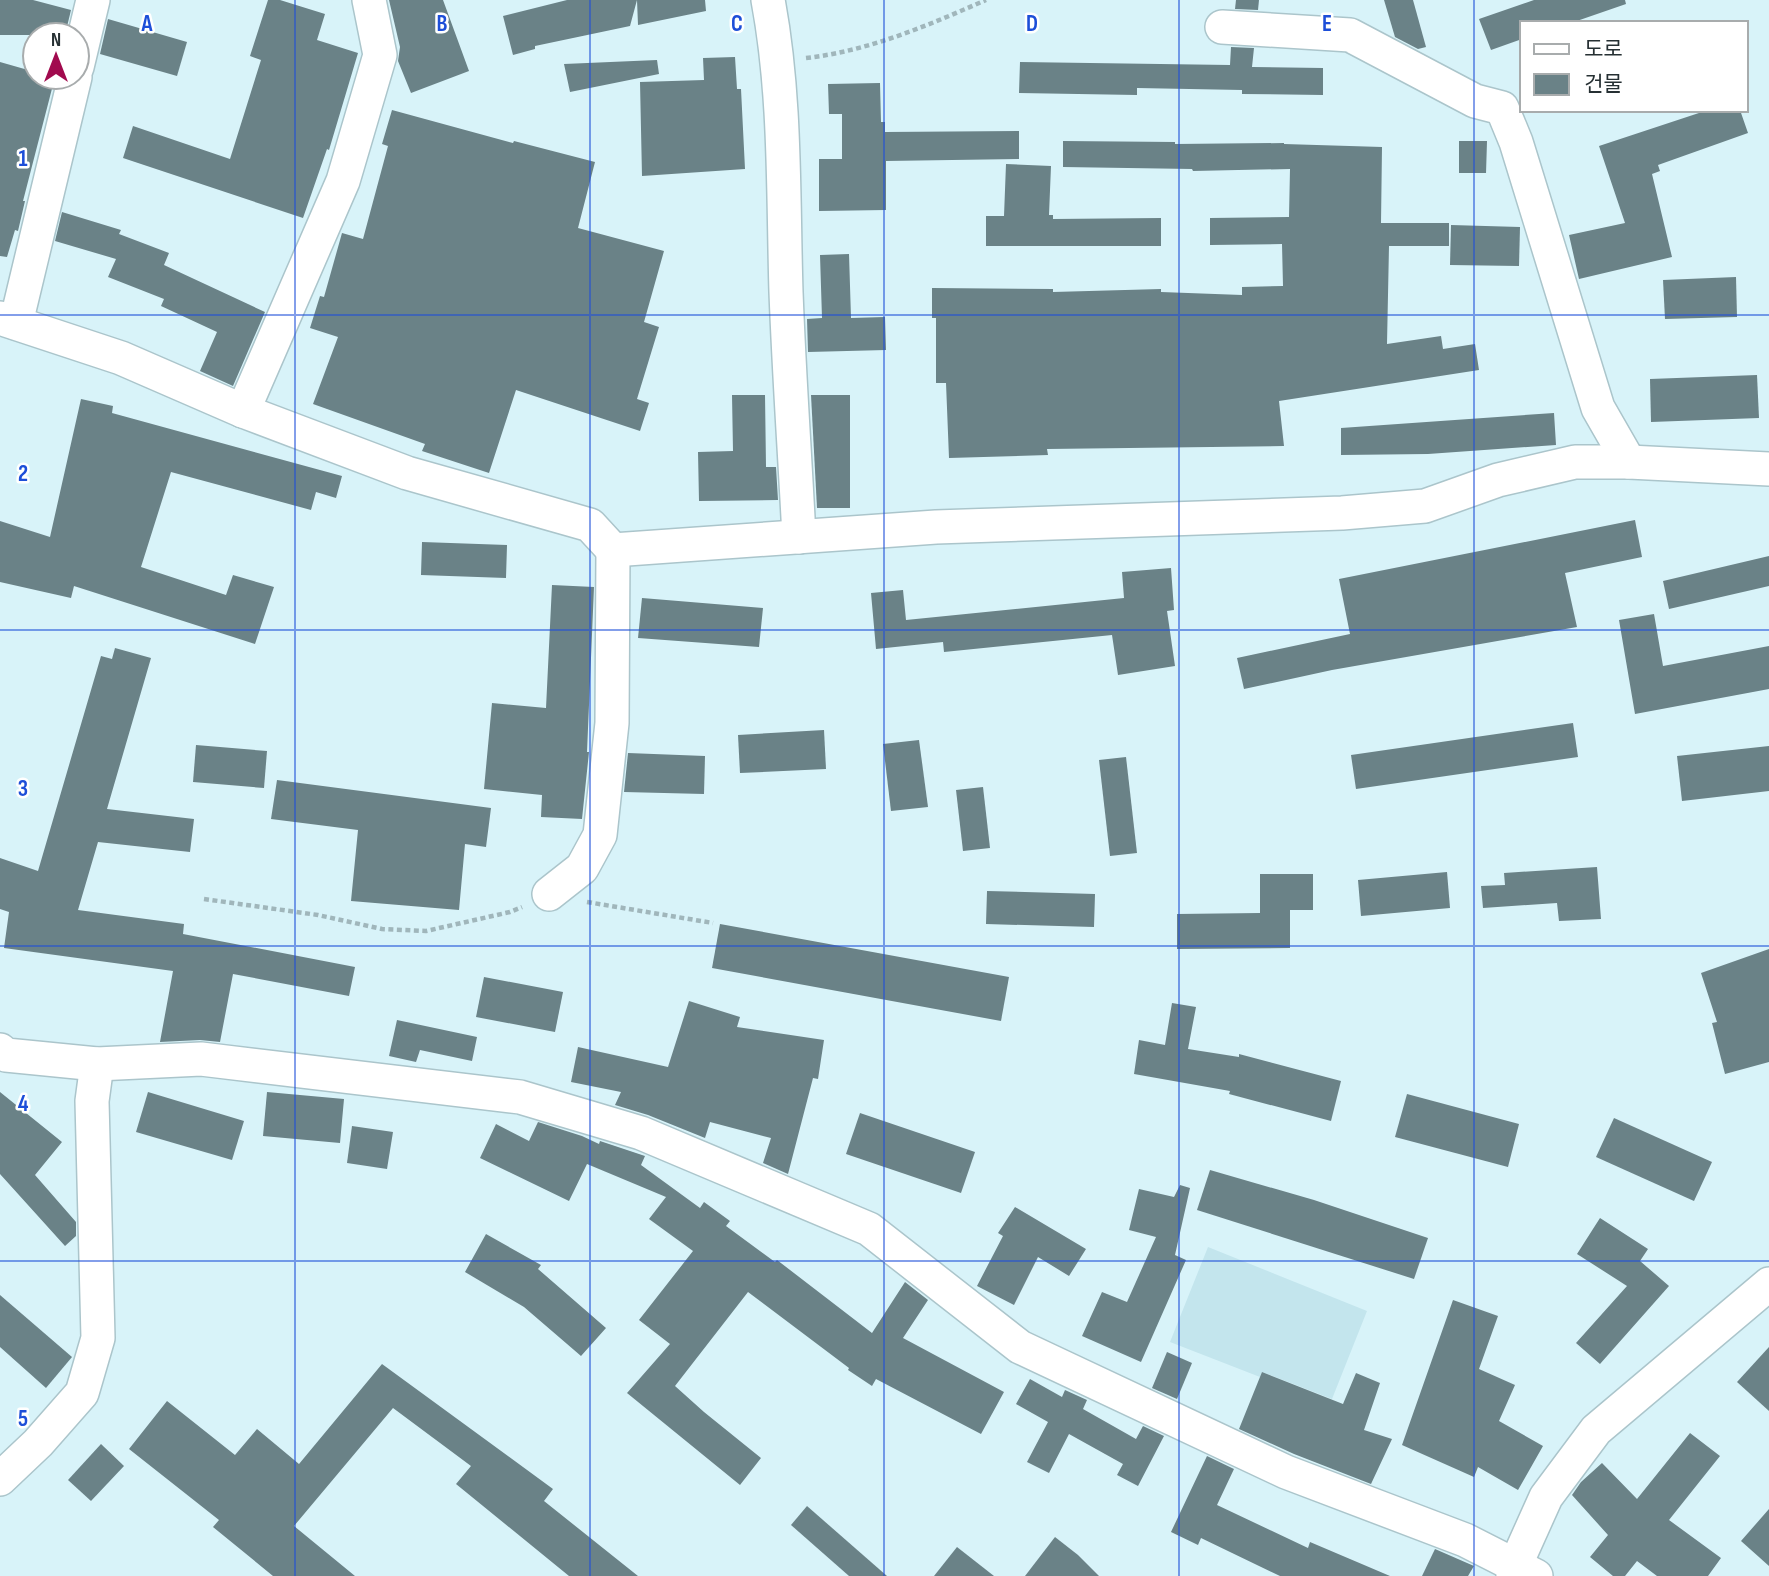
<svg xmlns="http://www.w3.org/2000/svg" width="1769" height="1576" viewBox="0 0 1769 1576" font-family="'Sofia Sans Condensed','Noto Sans KR',sans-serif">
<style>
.built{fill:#c3e5ed}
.building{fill:#6a8287}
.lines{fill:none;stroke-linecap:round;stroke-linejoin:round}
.minor-casing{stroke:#abc5cb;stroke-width:36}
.path{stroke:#a0b6bb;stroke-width:4.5;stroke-dasharray:5 3.5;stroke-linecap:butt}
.minor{stroke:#fff;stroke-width:33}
.grid{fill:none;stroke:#1d4ed8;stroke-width:2;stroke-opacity:0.55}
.grid-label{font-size:23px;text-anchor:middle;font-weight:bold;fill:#1d4ed8;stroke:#fff;stroke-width:5;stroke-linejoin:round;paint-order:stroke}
</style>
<rect width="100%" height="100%" fill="#d8f3f9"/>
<path class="built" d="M 1208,1247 L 1367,1311 L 1332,1399 L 1262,1372 L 1260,1377 L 1170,1342 Z"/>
<g class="building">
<path d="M 0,0 L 33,0 L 71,10 L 65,35 L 0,35 Z"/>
<path d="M 268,0 L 280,0 L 325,14 L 317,40 L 358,53 L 329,150 L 327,149 L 303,218 L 123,158 L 133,126 L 230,159 L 261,60 L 250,56 Z"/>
<path d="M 389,0 L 443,0 L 469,71 L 411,93 L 398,61 L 400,47 Z"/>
<path d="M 567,0 L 705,0 L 706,11 L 638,25 L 637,0 L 630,26 L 535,46 L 535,49 L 513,55 L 503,16 Z"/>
<path d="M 1236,0 L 1259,0 L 1258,10 L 1235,9 Z"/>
<path d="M 1384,0 L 1413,0 L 1426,47 L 1418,49 L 1395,37 Z"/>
<path d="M 1534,0 L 1625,0 L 1626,4 L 1571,23 L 1522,23 L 1522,39 L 1491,50 L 1479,19 Z"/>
<path d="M 108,19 L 187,42 L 177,76 L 100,54 Z"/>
<path d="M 1231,47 L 1254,48 L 1252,67 L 1323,68 L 1323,95 L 1242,94 L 1242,90 L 1137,88 L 1137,95 L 1019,93 L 1020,62 L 1230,65 Z"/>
<path d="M 735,57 L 737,89 L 741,89 L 745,169 L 642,176 L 640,82 L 704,80 L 703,58 Z"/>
<path d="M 657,60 L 659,74 L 570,92 L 564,64 Z"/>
<path d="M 0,62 L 35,72 L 35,77 L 55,77 L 23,201 L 25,201 L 18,231 L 15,230 L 7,257 L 0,256 Z"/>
<path d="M 880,83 L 881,122 L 885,122 L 885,132 L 1019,131 L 1019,159 L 886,161 L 886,210 L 819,211 L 819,159 L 842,159 L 842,114 L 829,114 L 828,84 Z"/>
<path d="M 392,110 L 513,143 L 514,141 L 595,162 L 578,228 L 664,251 L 644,322 L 659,327 L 637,399 L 649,403 L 640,431 L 516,390 L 489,473 L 422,451 L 425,444 L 313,404 L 338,337 L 310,328 L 320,296 L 324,297 L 342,233 L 363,239 L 388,146 L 382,144 Z"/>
<path d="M 1708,110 L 1740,110 L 1748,133 L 1658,165 L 1660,171 L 1652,174 L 1672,257 L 1579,279 L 1569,235 L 1625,223 L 1599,146 Z"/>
<path d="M 1063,141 L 1175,142 L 1175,144 L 1284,143 L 1284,144 L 1382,147 L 1381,223 L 1449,223 L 1449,246 L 1389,246 L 1387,344 L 1441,336 L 1443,349 L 1475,344 L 1479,370 L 1279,401 L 1284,446 L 1047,449 L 1048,455 L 949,458 L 946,383 L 936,383 L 936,318 L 932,318 L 932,288 L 1053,289 L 1053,292 L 1161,289 L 1161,292 L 1242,295 L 1242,287 L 1283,286 L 1282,244 L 1210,245 L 1210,218 L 1289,217 L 1290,169 L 1193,171 L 1192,169 L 1063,167 Z"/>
<path d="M 1459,141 L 1487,141 L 1486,173 L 1459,173 Z"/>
<path d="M 1006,164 L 1051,166 L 1049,215 L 1053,215 L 1053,219 L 1161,218 L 1161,246 L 986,246 L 986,216 L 1004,216 Z"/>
<path d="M 62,212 L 121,230 L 119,234 L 169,253 L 164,265 L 265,312 L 233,386 L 200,371 L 217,332 L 161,306 L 164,299 L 108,277 L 116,259 L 55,241 Z"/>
<path d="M 1451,225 L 1520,227 L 1519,266 L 1450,265 Z"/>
<path d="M 849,254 L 851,318 L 885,317 L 886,350 L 808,352 L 807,319 L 822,318 L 820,255 Z"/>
<path d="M 1736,277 L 1737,317 L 1665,319 L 1663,280 Z"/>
<path d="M 1757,375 L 1759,418 L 1651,422 L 1650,379 Z"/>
<path d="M 732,395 L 765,395 L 766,467 L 776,467 L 778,500 L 699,501 L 698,452 L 733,451 Z"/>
<path d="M 811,395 L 850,395 L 850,508 L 817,508 Z"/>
<path d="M 81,399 L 113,406 L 112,413 L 342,476 L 336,498 L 316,492 L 311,510 L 171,472 L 141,567 L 226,595 L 233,575 L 274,587 L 255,644 L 74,586 L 71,598 L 0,582 L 0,521 L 50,537 Z"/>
<path d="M 1554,413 L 1556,445 L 1428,454 L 1341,455 L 1341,428 Z"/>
<path d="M 1635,520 L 1642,557 L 1565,573 L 1577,627 L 1332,670 L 1244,689 L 1237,658 L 1350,634 L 1339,579 Z"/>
<path d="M 422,542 L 507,545 L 506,578 L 421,575 Z"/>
<path d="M 1769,556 L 1769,586 L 1669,609 L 1663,581 Z"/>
<path d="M 1171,568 L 1174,610 L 1167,611 L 1175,666 L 1118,675 L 1112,635 L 944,652 L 943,642 L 876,649 L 871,593 L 903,590 L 906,620 L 1124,598 L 1122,572 Z"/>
<path d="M 552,585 L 594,587 L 587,752 L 589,752 L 582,819 L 541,817 L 542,795 L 484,789 L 492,703 L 546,708 Z"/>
<path d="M 642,598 L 763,608 L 759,647 L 638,638 Z"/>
<path d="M 1654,614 L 1663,666 L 1769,646 L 1769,689 L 1635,714 L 1619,620 Z"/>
<path d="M 115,648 L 151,658 L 107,809 L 194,819 L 190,852 L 98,842 L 78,910 L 184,924 L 183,934 L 355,967 L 349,996 L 233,974 L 220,1042 L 200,1040 L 160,1042 L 173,971 L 4,948 L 9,912 L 0,909 L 0,858 L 38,871 L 101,656 L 112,659 Z"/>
<path d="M 1573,723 L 1578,757 L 1356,789 L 1351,755 Z"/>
<path d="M 824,730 L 826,769 L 740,773 L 738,735 Z"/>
<path d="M 919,740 L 928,807 L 891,811 L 883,744 Z"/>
<path d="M 196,745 L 267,751 L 264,788 L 193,782 Z"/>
<path d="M 1769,746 L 1769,791 L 1682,801 L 1677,756 Z"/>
<path d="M 628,753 L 705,756 L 704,794 L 624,792 Z"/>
<path d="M 1126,757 L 1137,853 L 1110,856 L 1099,760 Z"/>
<path d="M 277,780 L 491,808 L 486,847 L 465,844 L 459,910 L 351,901 L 358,830 L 271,819 Z"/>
<path d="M 983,787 L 990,848 L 963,851 L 956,790 Z"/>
<path d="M 1597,867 L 1601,919 L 1559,921 L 1557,903 L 1483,908 L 1481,886 L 1505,885 L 1504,873 Z"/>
<path d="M 1447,872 L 1450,908 L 1361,916 L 1358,880 Z"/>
<path d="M 1260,874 L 1313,874 L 1313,910 L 1290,910 L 1290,948 L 1177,949 L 1177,914 L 1260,913 Z"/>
<path d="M 987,891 L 1095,894 L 1094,927 L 986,924 Z"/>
<path d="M 720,924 L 1009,977 L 1001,1021 L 712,968 Z"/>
<path d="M 1769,949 L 1769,1062 L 1725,1074 L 1712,1023 L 1717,1022 L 1701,973 Z"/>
<path d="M 484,977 L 563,992 L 555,1032 L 476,1017 Z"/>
<path d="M 689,1001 L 740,1017 L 737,1027 L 824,1040 L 818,1079 L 813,1078 L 788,1174 L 763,1163 L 771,1138 L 710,1122 L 705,1138 L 648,1115 L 615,1105 L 621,1092 L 571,1082 L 578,1047 L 668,1067 Z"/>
<path d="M 1172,1003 L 1196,1007 L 1188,1049 L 1239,1057 L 1239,1054 L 1341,1081 L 1331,1121 L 1229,1094 L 1230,1091 L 1134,1074 L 1139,1040 L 1165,1045 Z"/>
<path d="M 397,1020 L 477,1037 L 472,1061 L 420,1050 L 416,1062 L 389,1056 Z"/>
<path d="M 0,1092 L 62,1142 L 35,1175 L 76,1222 L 76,1236 L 65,1246 L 0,1174 Z"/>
<path d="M 148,1092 L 244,1121 L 232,1160 L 136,1132 Z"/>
<path d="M 267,1092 L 344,1099 L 340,1143 L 263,1136 Z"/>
<path d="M 1407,1094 L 1519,1124 L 1508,1167 L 1395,1137 Z"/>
<path d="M 860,1113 L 975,1152 L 961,1193 L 846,1154 Z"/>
<path d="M 1614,1118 L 1712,1162 L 1694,1201 L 1596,1157 Z"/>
<path d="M 538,1122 L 582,1136 L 599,1144 L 600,1141 L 645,1156 L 641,1165 L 700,1208 L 704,1202 L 730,1221 L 726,1226 L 775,1262 L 777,1260 L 872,1333 L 905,1282 L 928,1300 L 903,1338 L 1004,1392 L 981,1434 L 876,1379 L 872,1386 L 848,1370 L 849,1368 L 748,1292 L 675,1386 L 704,1412 L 761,1458 L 740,1485 L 627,1393 L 670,1344 L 639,1320 L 693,1251 L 649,1219 L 666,1197 L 587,1164 L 569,1201 L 480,1158 L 496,1124 L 529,1141 Z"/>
<path d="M 352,1126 L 393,1132 L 387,1169 L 347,1163 Z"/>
<path d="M 1210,1170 L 1314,1200 L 1428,1238 L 1414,1279 L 1197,1210 Z"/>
<path d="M 1180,1185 L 1190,1188 L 1175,1255 L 1186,1260 L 1141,1362 L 1082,1336 L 1102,1292 L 1127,1302 L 1156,1237 L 1129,1230 L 1139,1189 L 1174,1197 Z"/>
<path d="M 1015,1207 L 1086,1249 L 1069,1276 L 1038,1257 L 1014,1305 L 977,1286 L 1003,1236 L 998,1233 Z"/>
<path d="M 1600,1218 L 1648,1249 L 1640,1261 L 1669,1286 L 1600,1364 L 1576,1343 L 1627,1286 L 1577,1254 Z"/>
<path d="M 486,1234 L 541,1265 L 538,1269 L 606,1328 L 581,1356 L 524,1307 L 465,1272 Z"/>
<path d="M 0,1295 L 72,1357 L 46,1388 L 0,1347 Z"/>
<path d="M 1453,1300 L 1498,1316 L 1479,1369 L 1515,1385 L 1499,1421 L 1543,1446 L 1518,1490 L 1478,1467 L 1474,1477 L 1402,1445 Z"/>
<path d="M 1769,1347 L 1769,1411 L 1737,1382 Z"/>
<path d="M 1167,1352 L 1192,1363 L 1177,1399 L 1152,1388 Z"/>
<path d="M 382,1364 L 553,1489 L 544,1501 L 638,1576 L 569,1576 L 456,1484 L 471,1466 L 393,1408 L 294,1526 L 355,1576 L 273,1576 L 213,1527 L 219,1520 L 129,1449 L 167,1401 L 235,1455 L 257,1429 L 299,1464 Z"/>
<path d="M 1262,1372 L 1343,1404 L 1356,1373 L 1380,1383 L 1364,1430 L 1392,1439 L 1371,1484 L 1294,1454 L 1239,1429 Z"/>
<path d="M 1030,1379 L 1062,1397 L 1065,1390 L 1087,1400 L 1083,1409 L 1136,1439 L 1143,1426 L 1164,1436 L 1138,1486 L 1117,1475 L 1123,1464 L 1069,1434 L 1049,1473 L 1027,1462 L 1048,1422 L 1016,1404 Z"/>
<path d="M 1690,1433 L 1720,1456 L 1669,1520 L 1721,1558 L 1708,1576 L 1657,1576 L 1637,1561 L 1625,1576 L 1613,1576 L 1590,1557 L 1608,1535 L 1572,1495 L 1581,1482 L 1602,1463 L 1637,1499 Z"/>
<path d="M 101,1444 L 124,1466 L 91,1501 L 68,1480 Z"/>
<path d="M 1207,1456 L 1234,1469 L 1217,1505 L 1308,1548 L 1310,1542 L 1390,1576 L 1280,1576 L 1201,1538 L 1198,1545 L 1171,1532 Z"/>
<path d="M 807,1506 L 887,1576 L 849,1576 L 791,1525 Z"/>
<path d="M 1769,1509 L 1769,1566 L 1741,1541 Z"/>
<path d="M 1055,1537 L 1078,1555 L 1099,1576 L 1025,1576 Z"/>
<path d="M 957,1547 L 994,1576 L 934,1576 Z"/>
<path d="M 1435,1549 L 1474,1566 L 1468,1576 L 1422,1576 Z"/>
</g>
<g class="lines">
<g class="minor-casing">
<g id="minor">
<path d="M 768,0 C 786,96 783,195 786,292 C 789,374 795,456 799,537"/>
<path d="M 1222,27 L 1350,35 L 1475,101 L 1502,108 L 1516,142 L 1598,408 L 1629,462"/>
<path d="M 77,67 L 93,0"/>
<path d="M 0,318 L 121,358 L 243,411 L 407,473 L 590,525 L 613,550 L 936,527 L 1342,513 L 1425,506 L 1498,480 L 1575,462 L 1629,462 L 1769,469"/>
<path d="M 16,323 L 75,77"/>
<path d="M 243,411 L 343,181 L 380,55 L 369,0"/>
<path d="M 549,894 L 582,868 L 600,835 L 612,723 L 613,550"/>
<path d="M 0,1050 L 6,1055 L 97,1064 L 201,1059 L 520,1097 L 641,1133 L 869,1229 L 1020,1347 L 1286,1472 L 1465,1540 L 1536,1576"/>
<path d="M 0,1479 L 38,1443 L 82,1393 L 98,1338 L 92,1101 L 97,1064"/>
<path d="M 1513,1576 L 1515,1566 L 1546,1497 L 1596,1430 L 1769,1284"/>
</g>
</g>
<g class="path">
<path d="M 806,58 C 869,51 929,25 986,0"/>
<path d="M 204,899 L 318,915 L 382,929 L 426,931 L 510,912 L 522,907"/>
<path d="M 587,902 L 713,923"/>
</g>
<use href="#minor" class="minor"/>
</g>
<path class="grid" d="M 295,0 L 295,1576M 590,0 L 590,1576M 884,0 L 884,1576M 1179,0 L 1179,1576M 1474,0 L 1474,1576M 0,315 L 1769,315M 0,630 L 1769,630M 0,946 L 1769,946M 0,1261 L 1769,1261"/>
<g class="grid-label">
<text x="147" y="31">A</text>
<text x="442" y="31">B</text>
<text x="737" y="31">C</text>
<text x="1032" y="31">D</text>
<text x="1327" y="31">E</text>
<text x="23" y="166">1</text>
<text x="23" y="481">2</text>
<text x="23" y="796">3</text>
<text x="23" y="1111">4</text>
<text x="23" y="1426">5</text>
</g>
<rect x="1520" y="21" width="228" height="91" fill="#ffffff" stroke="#a8acad" stroke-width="2"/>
<rect x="1534" y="44" width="35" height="10" fill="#ffffff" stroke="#a8acad" stroke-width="2"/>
<text x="1584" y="56" font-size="21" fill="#263033">도로</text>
<rect x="1534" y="74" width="35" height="21" fill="#6a8287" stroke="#a8acad" stroke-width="2"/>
<text x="1584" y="91" font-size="21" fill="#263033">건물</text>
<g transform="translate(56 56)"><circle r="33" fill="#ffffff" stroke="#a8acad" stroke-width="2"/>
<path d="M0-5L12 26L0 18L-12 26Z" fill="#a10a4e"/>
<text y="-10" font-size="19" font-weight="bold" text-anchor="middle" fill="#263033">N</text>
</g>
</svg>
